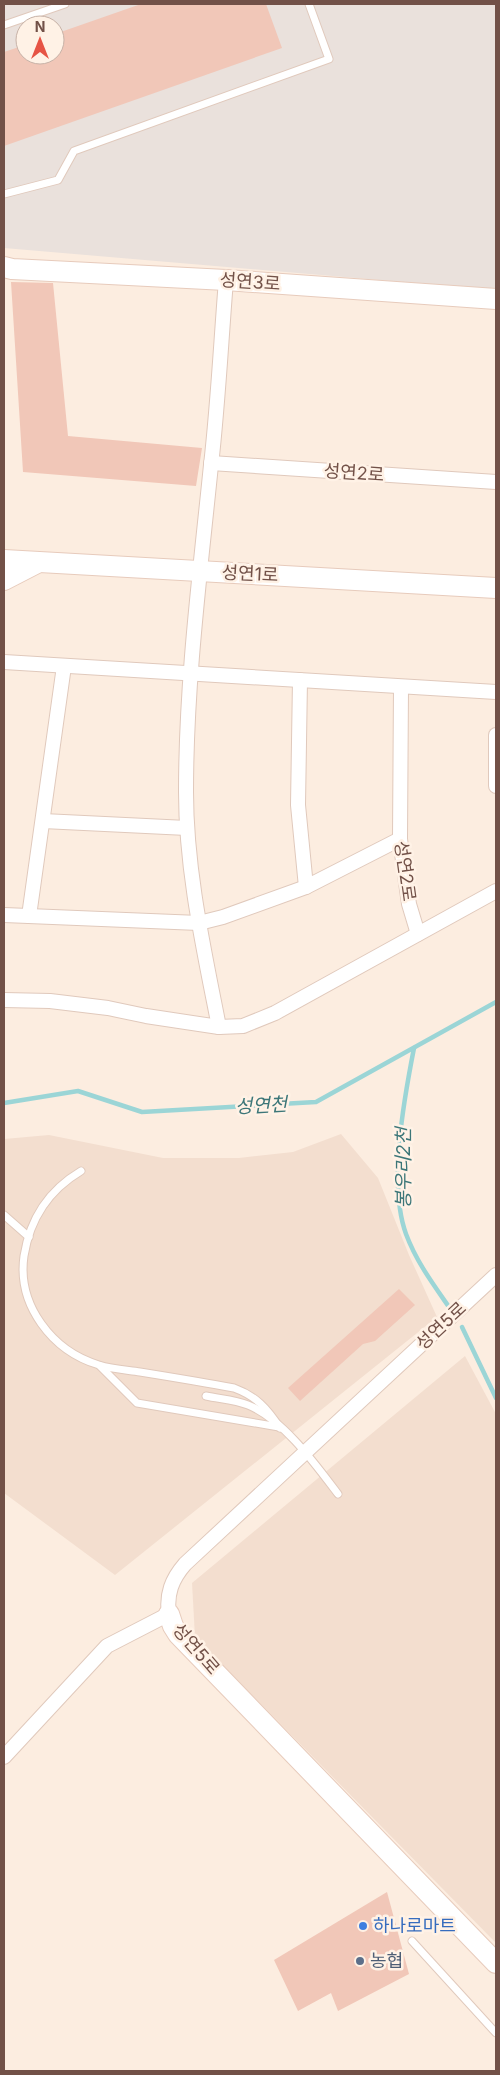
<svg xmlns="http://www.w3.org/2000/svg" width="500" height="2075" viewBox="0 0 500 2075" font-family="Inter,'Noto Sans KR',sans-serif">
<style>
.residential{fill:#f3decf}
.industrial{fill:#eae1dc;fill-rule:evenodd}
.lines{fill:none;stroke-linecap:round;stroke-linejoin:round}
.stream{stroke:#9bd5d6;stroke-width:4.5}
.building{fill:#f1c7b8}
.lane-casing{stroke:#e0c9bc;stroke-width:9}
.street-casing{stroke:#e0c9bc;stroke-width:16}
.secondary-casing{stroke:#e7cbbc;stroke-width:22}
.lane{stroke:#fff;stroke-width:7}
.street{stroke:#fff;stroke-width:14}
.secondary{stroke:#fff;stroke-width:20}
.shop-dot{fill:#3f7fe0;stroke:#fff2e6;stroke-width:2}
.service-dot{fill:#5c6f8a;stroke:#fff2e6;stroke-width:2}
.labels{text-anchor:middle;stroke-width:5;stroke-linejoin:round;paint-order:stroke}
.street-label{font-size:18px;fill:#725148;stroke:#fff2e6}
.shop-label{font-size:18px;fill:#366cbe;stroke:#fff2e6;text-anchor:start}
.service-label{font-size:18px;fill:#4e5e75;stroke:#fff2e6;text-anchor:start}
.water-label{font-size:19px;font-style:italic;fill:#3c7678;stroke:#fff2e6}
</style>
<rect width="100%" height="100%" fill="#fcede0"/>
<g class="residential">
<path d="M 341,1134 L 378,1178 L 409,1255 L 437,1317 L 115,1575 L 4,1493 L 4,1139 L 49,1135 L 163,1158 L 239,1158 L 293,1152 Z"/>
<path d="M 465,1356 L 496,1414 L 496,1943 L 195,1637 L 192,1583 Z"/>
</g>
<path class="industrial" d="M 4,4 L 496,4 L 496,290 L 4,248 ZM 25,25 L 55,25 L 55,55 L 25,55 Z"/>
<g class="lines">
<g class="stream">
<path d="M 414,1048 C 404,1099 388,1185 406,1234 C 416,1261 433,1284 449,1307"/>
<path d="M 4,1103 L 78,1091 L 142,1112 L 316,1102 L 496,1002"/>
<path d="M 462,1327 L 496,1398"/>
</g>
</g>
<g class="building">
<path d="M 141,4 L 266,4 L 282,48 L 4,146 L 4,52 L 25,45 L 25,55 L 55,55 L 55,34 Z"/>
<path d="M 11,282 L 53,283 L 68,436 L 202,448 L 196,486 L 23,472 Z"/>
<path d="M 399,1289 L 415,1305 L 375,1341 L 363,1344 L 300,1401 L 288,1388 Z"/>
<path d="M 387,1892 L 409,1974 L 338,2011 L 331,1993 L 298,2011 L 274,1960 Z"/>
</g>
<g class="lines">
<g class="lane-casing">
<g id="lane">
<path d="M 4,25 L 65,4"/>
<path d="M 4,194 L 58,180 L 74,151 L 329,59 L 309,4"/>
<path d="M 81,1171 C 49,1190 30,1218 24,1256 C 17,1305 52,1351 99,1365 C 112,1369 127,1370 140,1372 C 171,1377 202,1382 234,1388 C 256,1396 267,1408 280,1428"/>
<path d="M 4,1215 L 29,1237"/>
<path d="M 100,1366 L 137,1403 L 279,1427"/>
<path d="M 206,1396 C 220,1399 235,1400 248,1405 C 283,1419 316,1465 338,1494"/>
<path d="M 412,1941 L 496,2033"/>
</g>
</g>
<g class="street-casing">
<g id="street">
<path d="M 211,463 L 496,482"/>
<path d="M 4,662 L 496,692"/>
<path d="M 300,680 L 298,805 L 306,887"/>
<path d="M 401,687 L 400,839 L 409,904 L 418,934"/>
<path d="M 496,735 L 496,786"/>
<path d="M 43,821 L 187,828"/>
<path d="M 4,915 L 199,923 L 223,917 L 306,887 L 400,839"/>
<path d="M 29,916 L 64,666"/>
<path d="M 4,1000 L 50,1001 L 108,1008 L 146,1016 L 219,1027 L 243,1026 L 275,1013 L 496,891"/>
<path d="M 219,1027 C 204,950 186,871 186,792 C 186,682 200,574 211,465 C 218,404 221,342 226,280"/>
<path d="M 4,1757 L 107,1646 L 169,1614 C 166,1594 172,1579 185,1564 L 496,1275"/>
</g>
</g>
<g class="secondary-casing">
<g id="secondary">
<path d="M 4,267 L 12,269 L 226,280 L 496,299"/>
<path d="M 4,560 L 496,588"/>
<path d="M 4,580 L 37,563"/>
<path d="M 169,1614 L 173,1626 L 178,1634 L 496,1963"/>
</g>
</g>
<use href="#lane" class="lane"/>
<use href="#street" class="street"/>
<use href="#secondary" class="secondary"/>
</g>
<circle class="shop-dot" cx="363" cy="1926" r="5"/>
<circle class="service-dot" cx="360" cy="1961" r="5"/>
<g class="labels">
<g class="street-label">
<text transform="translate(250 282) rotate(4)" y="6">성연3로</text>
<text transform="translate(354 473) rotate(4)" y="6">성연2로</text>
<text transform="translate(250 574) rotate(3)" y="6">성연1로</text>
<text transform="translate(405 871) rotate(82)" y="6">성연2로</text>
<text transform="translate(441 1326) rotate(-43)" y="6">성연5로</text>
<text transform="translate(196 1649) rotate(49)" y="6">성연5로</text>
</g>
<g class="shop-label">
<text x="373" y="1932">하나로마트</text>
</g>
<g class="service-label">
<text x="370" y="1967">농협</text>
</g>
<g class="water-label">
<text transform="translate(261 1105) rotate(-3)" y="7">성연천</text>
<text transform="translate(403 1168) rotate(-90)" y="7">봉우리2천</text>
</g>
</g>
<rect width="500" height="2075" fill="none" stroke="#725148" stroke-width="10"/>
<g transform="translate(40 40)"><circle r="24" fill="#fff2e6" stroke="#c7b2a7"/>
<path d="M0-4L9 19L0 12L-9 19Z" fill="#e65445"/>
<text y="-8" font-size="14" font-weight="bold" text-anchor="middle" fill="#725148">N</text>
</g>
</svg>
